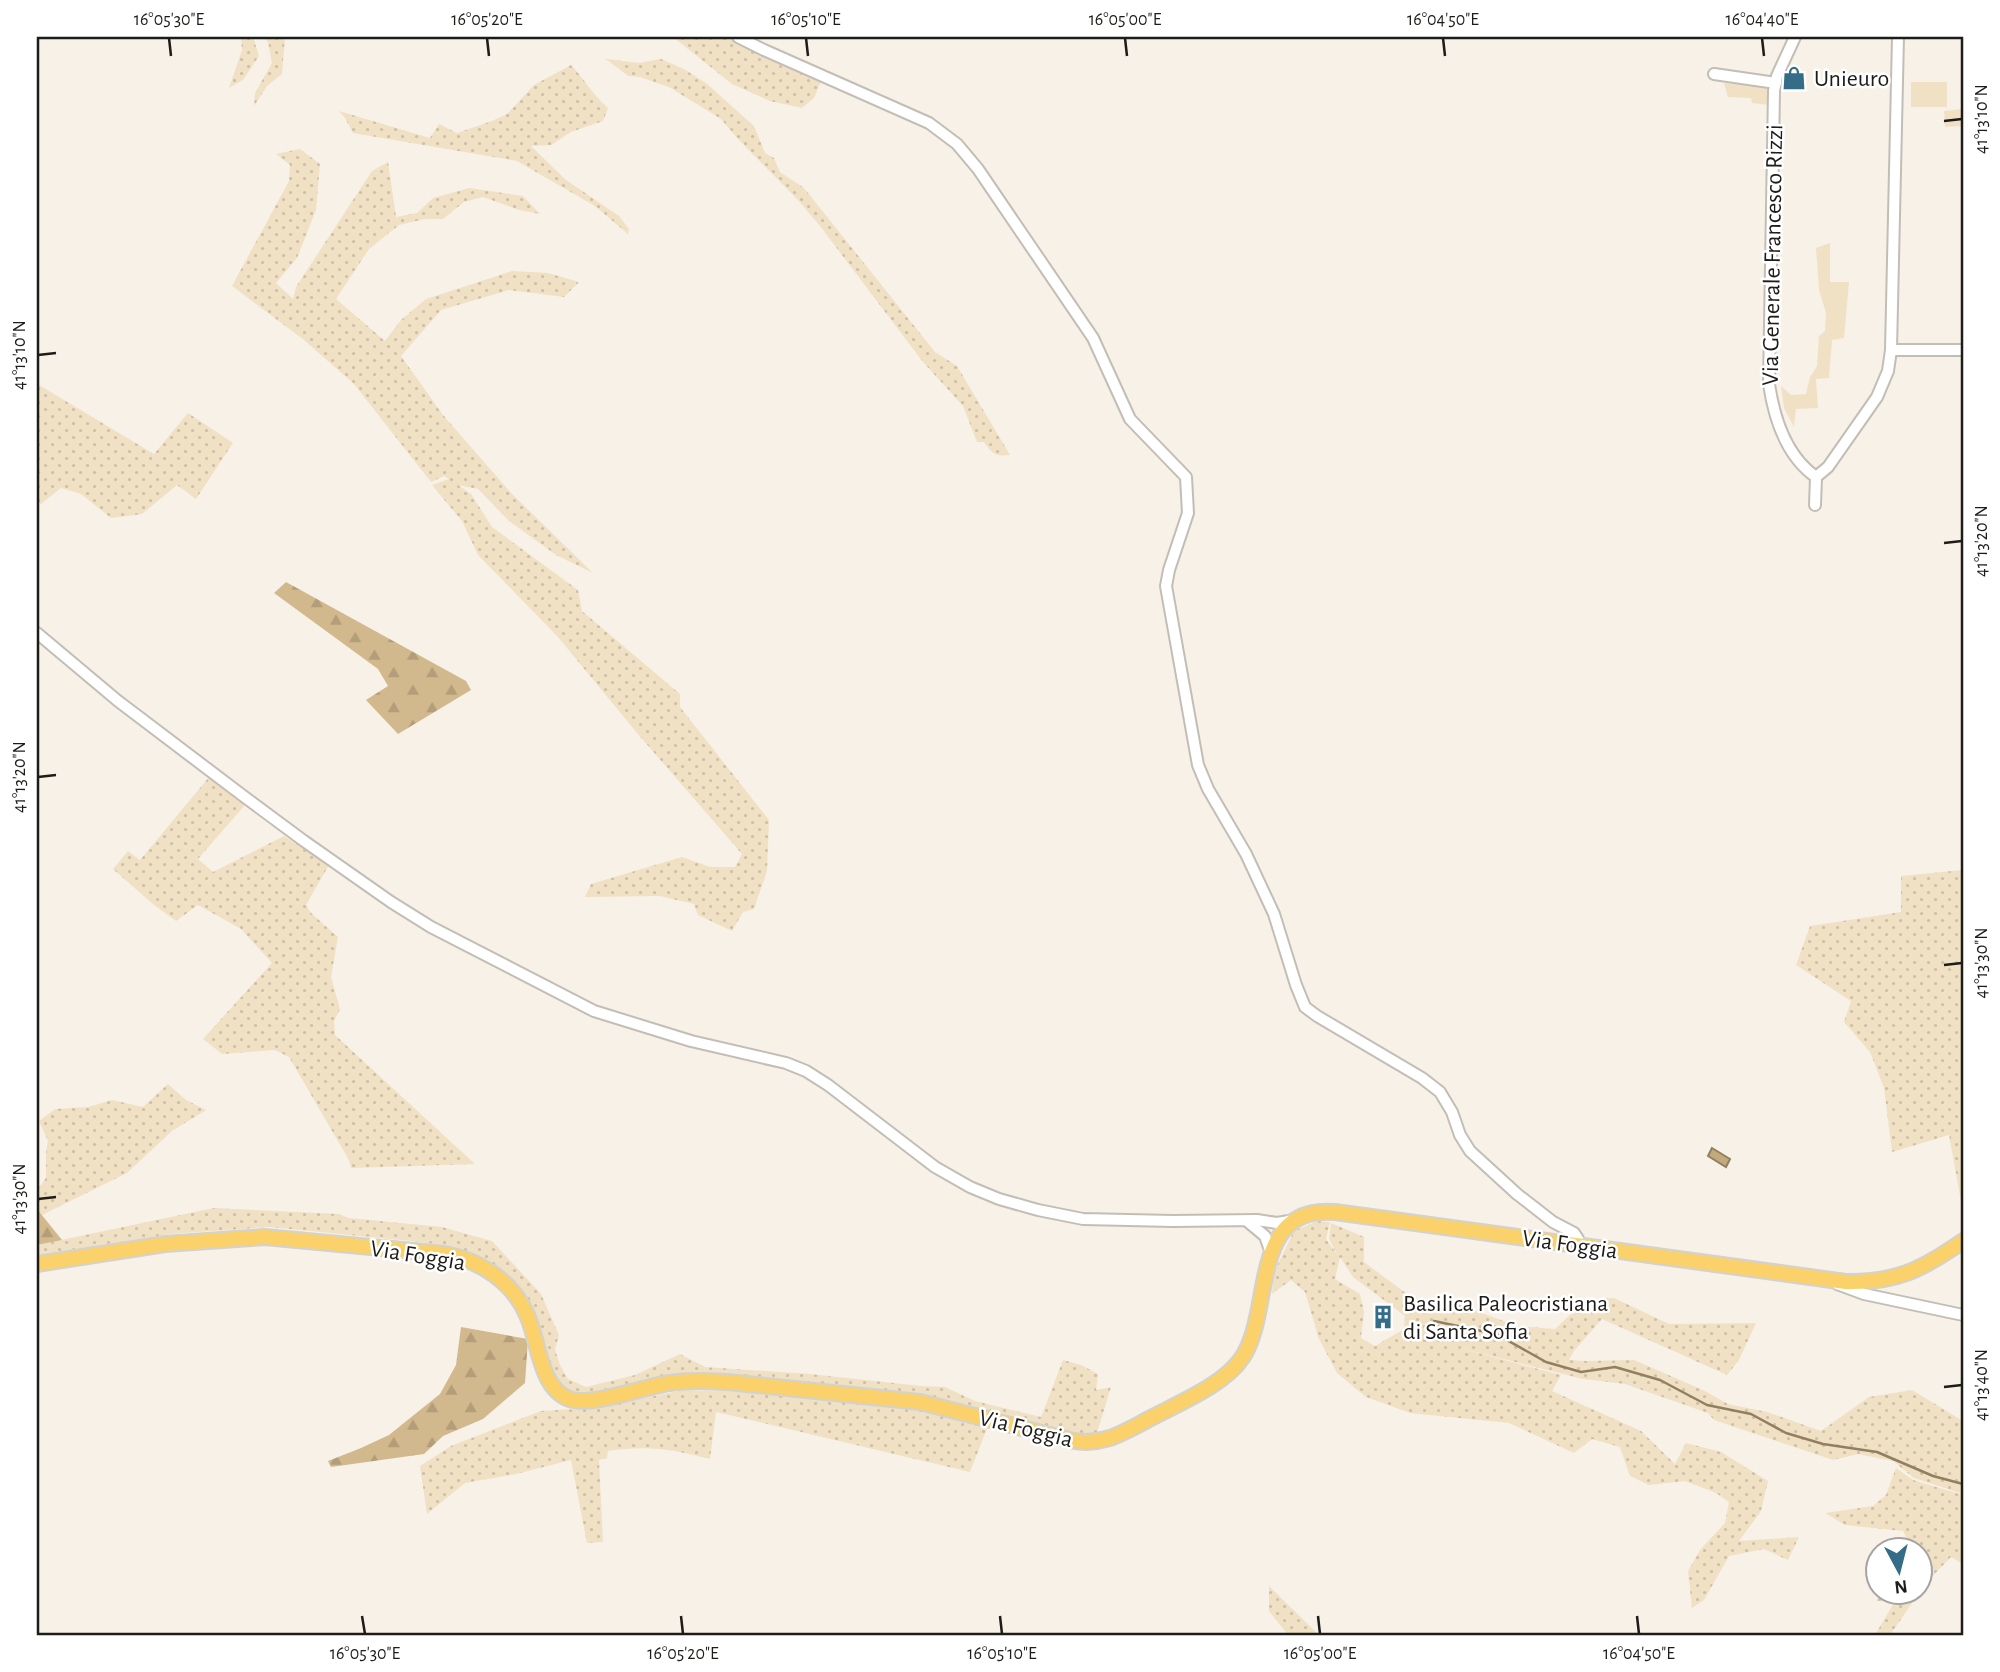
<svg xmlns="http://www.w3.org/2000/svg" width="2000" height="1672" viewBox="0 0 2000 1672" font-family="'Alegreya Sans',sans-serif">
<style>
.grass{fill:url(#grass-dots);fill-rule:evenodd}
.forest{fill:url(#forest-firs)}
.green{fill:#f1e1c4}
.water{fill:#c2aa7f;stroke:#917f60;stroke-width:2}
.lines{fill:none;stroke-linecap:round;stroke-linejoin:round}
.stream{stroke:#917f60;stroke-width:2.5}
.minor-casing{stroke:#c3beb5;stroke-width:14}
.major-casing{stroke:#d2d2d1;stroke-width:18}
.minor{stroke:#fff;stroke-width:10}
.major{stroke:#fad16a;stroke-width:14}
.ticks{fill:none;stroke:#1e1c19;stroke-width:2.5}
.labels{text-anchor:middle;stroke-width:5;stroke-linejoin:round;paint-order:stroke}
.poi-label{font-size:24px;fill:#1e1c19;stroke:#fff;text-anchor:start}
.street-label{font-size:24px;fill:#1e1c19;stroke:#fff}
.neatline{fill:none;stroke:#1e1c19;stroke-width:2.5}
.ticks-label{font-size:18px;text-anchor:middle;fill:#1e1c19}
</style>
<defs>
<pattern id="grass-dots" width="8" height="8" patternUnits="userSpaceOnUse" patternTransform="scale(1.75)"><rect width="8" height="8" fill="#f1e1c4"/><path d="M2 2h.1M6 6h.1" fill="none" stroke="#cec0a8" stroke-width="1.8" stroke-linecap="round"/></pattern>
<pattern id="forest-firs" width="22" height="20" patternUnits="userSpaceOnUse" patternTransform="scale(1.75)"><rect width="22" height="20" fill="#d2b98d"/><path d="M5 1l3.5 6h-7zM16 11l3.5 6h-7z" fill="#b49e79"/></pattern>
</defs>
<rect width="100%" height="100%" fill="#f7f1e8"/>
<g class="grass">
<path d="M 241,37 L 253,37 L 259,56 L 243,80 L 229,88 L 242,50 Z"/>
<path d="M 263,37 L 285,37 L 282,74 L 267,86 L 254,106 L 255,93 L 272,63 L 268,42 Z"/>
<path d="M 673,37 L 725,37 L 821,81 L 814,98 L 802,108 L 770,101 L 732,84 Z"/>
<path d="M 606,59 L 639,63 L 661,59 L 684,69 L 706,83 L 754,126 L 765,153 L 774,158 L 780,172 L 804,188 L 935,352 L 957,366 L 1010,455 C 996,457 991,453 984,442 L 977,442 L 963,406 L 923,362 L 820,226 L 798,200 L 738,139 L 721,119 L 669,87 L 640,77 L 628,76 Z"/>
<path d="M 571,65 C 585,80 592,94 608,108 L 603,121 L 571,132 L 551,145 L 531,146 L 566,180 L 619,216 L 629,229 L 628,234 L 595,206 L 517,161 L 353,133 L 345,118 L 339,111 L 430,138 L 439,124 L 457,133 L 492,121 L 507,114 L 534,85 Z"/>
<path d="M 300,149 L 320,164 L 316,210 L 297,258 L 276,283 L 293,299 L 296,287 L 372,171 L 388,162 L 396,217 L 417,213 L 433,198 L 469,188 L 523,196 L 540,214 L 519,210 L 483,197 L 464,202 L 443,219 L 425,219 L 399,225 L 369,249 L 336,299 L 385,341 L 401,320 L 426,299 L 512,271 L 548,273 L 579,282 L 564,297 L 509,290 L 441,310 L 401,356 L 443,415 L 511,493 L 593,573 L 556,555 L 509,521 L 478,489 L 458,485 L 471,494 L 492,527 L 578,590 L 582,611 L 680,694 L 680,707 L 769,820 L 767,871 L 754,909 L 743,912 L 732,931 L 698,915 L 694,904 L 660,896 L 585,897 L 591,884 L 682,857 L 710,867 L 735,867 L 742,854 L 637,733 L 558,637 L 478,555 L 462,521 L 432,485 L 449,479 L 444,476 L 431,482 L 354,384 L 304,340 L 232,286 L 289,181 L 290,165 L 276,154 Z"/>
<path d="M 39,385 L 154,454 L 188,413 L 233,443 L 196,499 L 177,485 L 142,514 L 111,518 L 81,494 L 61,488 L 41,504 L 37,502 L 37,392 Z"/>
<path d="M 210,776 L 245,805 L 198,859 L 213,872 L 284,836 L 329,865 L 306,905 L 311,913 L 338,937 L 331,977 L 340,1009 L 334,1021 L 335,1035 L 475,1164 L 351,1168 L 349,1160 L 289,1057 L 275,1050 L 222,1054 L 203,1039 L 272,963 L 241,929 L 198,905 L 176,921 L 154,905 L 113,869 L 128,851 L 140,860 Z"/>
<path d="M 1963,870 L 1963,1212 L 1949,1135 L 1892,1152 L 1884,1088 L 1870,1052 L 1844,1022 L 1851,1001 L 1796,965 L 1810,926 L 1901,912 L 1901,876 Z"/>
<path d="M 168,1084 L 186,1100 L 206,1110 L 172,1131 L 127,1173 L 42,1215 L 37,1209 L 37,1190 L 46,1178 L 46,1153 L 48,1141 L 39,1121 L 55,1109 L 88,1107 L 112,1100 L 143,1107 Z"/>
<path d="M 214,1208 L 339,1214 L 349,1218 L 442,1227 L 492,1241 L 541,1294 L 559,1335 L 555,1350 L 560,1365 L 568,1379 L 586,1387 L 635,1375 L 680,1354 L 705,1367 L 810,1374 L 921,1386 L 945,1387 L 975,1401 L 1041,1417 L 1063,1360 L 1081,1365 L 1098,1374 L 1096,1390 L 1111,1387 L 1096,1436 L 1062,1433 L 913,1394 L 752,1378 L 640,1383 L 589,1393 L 573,1392 L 559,1383 L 549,1359 L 532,1308 L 526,1296 L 488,1260 L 455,1247 L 421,1242 L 269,1227 L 170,1234 L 37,1255 L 37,1245 Z"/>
<path d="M 1317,1221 L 1330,1222 L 1326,1239 L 1338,1256 L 1329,1239 L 1331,1223 L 1364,1237 L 1364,1262 L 1411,1297 L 1460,1305 L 1517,1326 L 1555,1329 L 1586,1300 L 1614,1298 L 1669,1324 L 1756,1323 L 1739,1360 L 1727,1375 L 1602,1319 L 1574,1351 L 1569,1360 L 1584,1361 L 1634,1360 L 1703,1390 L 1728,1404 L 1767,1412 L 1821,1431 L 1869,1397 L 1912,1390 L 1963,1421 L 1963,1494 L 1914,1478 L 1893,1461 L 1858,1454 L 1833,1460 L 1714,1420 L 1708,1413 L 1625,1384 L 1583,1379 L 1444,1344 L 1561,1375 L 1552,1391 L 1641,1431 L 1675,1464 L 1686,1443 L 1721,1452 L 1768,1481 L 1761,1511 L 1739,1541 L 1799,1537 L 1788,1560 L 1764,1549 L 1729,1556 L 1704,1600 L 1692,1608 L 1688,1571 L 1700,1550 L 1725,1523 L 1729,1502 L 1716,1493 L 1685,1481 L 1649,1485 L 1630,1476 L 1620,1447 L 1592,1439 L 1574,1453 L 1509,1423 L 1410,1413 L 1366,1397 L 1337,1373 L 1319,1339 L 1305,1292 L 1291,1280 L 1272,1294 L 1274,1272 L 1294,1231 ZM 1340,1257 L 1353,1277 L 1405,1316 L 1404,1329 L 1375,1346 L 1361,1338 L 1364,1312 L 1360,1294 L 1335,1279 Z"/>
<path d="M 679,1391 L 737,1391 L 917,1408 L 988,1426 L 970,1472 L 716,1412 L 710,1459 C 673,1449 646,1445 608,1451 L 607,1458 L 599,1460 L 603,1542 L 587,1543 L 571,1460 L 516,1474 L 465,1483 L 427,1514 L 420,1466 L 451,1446 L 541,1411 L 595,1408 Z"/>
<path d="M 1896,1468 L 1913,1480 L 1963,1495 L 1963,1564 L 1951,1557 L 1926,1583 L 1890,1635 L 1875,1635 L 1895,1601 L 1876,1601 L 1882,1592 L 1920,1592 L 1920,1550 L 1907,1549 L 1910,1544 L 1903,1531 L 1845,1525 L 1825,1513 L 1873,1506 L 1886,1495 Z"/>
<path d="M 1269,1586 L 1319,1635 L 1288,1635 L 1269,1611 Z"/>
</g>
<g class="forest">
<path d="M 286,582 L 466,681 L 471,690 L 398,734 L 366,700 L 388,686 L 378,669 L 274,593 Z"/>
<path d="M 37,1209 L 62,1240 L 37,1245 Z"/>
<path d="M 461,1327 L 528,1339 L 525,1383 L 483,1419 L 443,1436 L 424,1454 L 331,1467 L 328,1461 L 361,1448 L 389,1435 L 440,1394 L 456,1365 Z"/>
</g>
<g class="green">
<rect x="1911" y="82" width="36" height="25"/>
<path d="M 1724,83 L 1770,88 L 1769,105 L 1752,103 L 1751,98 L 1728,97 Z"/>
<path d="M 1963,109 L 1963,126 L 1945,127 L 1944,111 Z"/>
<path d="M 1830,243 L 1830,282 L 1849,282 L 1844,338 L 1832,340 L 1829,378 L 1816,379 L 1818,408 L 1796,409 L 1794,427 L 1784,408 L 1781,386 L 1791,395 L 1806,394 L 1810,377 L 1817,366 L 1819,336 L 1825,331 L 1826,313 L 1819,290 L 1816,248 Z"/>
</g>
<path class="water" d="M 1712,1148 L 1730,1159 L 1726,1167 L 1708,1156 Z"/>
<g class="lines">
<path class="stream" d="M 1434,1321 L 1496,1334 L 1546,1362 L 1581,1372 L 1615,1367 L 1660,1380 L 1707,1405 L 1751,1414 L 1786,1433 L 1823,1444 L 1877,1452 L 1933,1476 L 1963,1484"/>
<g class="minor-casing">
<g id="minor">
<path d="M 738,37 L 764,50 L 929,123 L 957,144 L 978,169 L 1093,338 L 1130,419 L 1186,477 L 1188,513 L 1169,570 L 1166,586 L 1198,765 L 1208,789 L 1246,854 L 1274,914 L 1296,985 L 1305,1007 L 1317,1016 L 1422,1078 L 1440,1092 L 1452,1112 L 1460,1135 L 1470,1151 L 1517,1194 L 1553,1222 L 1574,1233 L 1578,1239 L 1578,1246"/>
<path d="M 1795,37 L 1777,76 L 1774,91 L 1769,384 C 1774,418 1786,456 1816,477"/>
<path d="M 1714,74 L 1776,83"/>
<path d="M 1891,350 L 1963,350"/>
<path d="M 1816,477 L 1828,467 L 1877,397 L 1888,371 L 1891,350 L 1898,37"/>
<path d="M 1815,505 L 1816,477"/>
<path d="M 37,633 L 118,701 L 242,795 L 304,841 L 391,902 L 431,927 L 594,1011 L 691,1041 L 786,1063 L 806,1071 L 828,1085 L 935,1167 L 970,1187 L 999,1199 L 1038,1210 L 1083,1219 L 1173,1221 L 1257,1220 L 1277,1223 L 1295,1220"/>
<path d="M 1247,1221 L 1265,1236 L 1271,1253"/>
<path d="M 1837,1284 L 1864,1294 L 1963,1315"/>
</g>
</g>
<g class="major-casing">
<path id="major" d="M 37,1264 L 165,1244 L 265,1237 L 445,1254 C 480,1260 513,1282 527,1315 C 539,1341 539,1387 569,1399 C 590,1407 644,1387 669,1383 C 689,1380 708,1381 728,1382 L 920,1402 L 1069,1440 C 1101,1447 1121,1434 1149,1419 C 1177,1404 1224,1385 1242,1358 C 1274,1311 1248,1205 1335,1212 L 1846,1282 C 1896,1283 1923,1269 1963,1241"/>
</g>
<use href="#minor" class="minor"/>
<use href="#major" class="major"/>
</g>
<path class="ticks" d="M 169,38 L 171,56M 487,38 L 489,56M 806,38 L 808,56M 1125,38 L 1127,56M 1443,38 L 1445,56M 1762,38 L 1764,56M 1944,121 L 1962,119M 38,355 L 56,353M 1944,543 L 1962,541M 38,777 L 56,775M 1944,965 L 1962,963M 38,1199 L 56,1197M 1944,1387 L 1962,1385M 362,1616 L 365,1634M 681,1616 L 683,1634M 1000,1616 L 1002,1634M 1318,1616 L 1320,1634M 1637,1616 L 1639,1634"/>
<defs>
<g id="shop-bare" transform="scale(1.89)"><path d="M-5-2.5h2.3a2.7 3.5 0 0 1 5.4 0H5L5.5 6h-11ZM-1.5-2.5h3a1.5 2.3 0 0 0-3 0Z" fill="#356c87" stroke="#fff" stroke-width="2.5" paint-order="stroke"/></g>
<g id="building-bare" transform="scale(1.89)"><path d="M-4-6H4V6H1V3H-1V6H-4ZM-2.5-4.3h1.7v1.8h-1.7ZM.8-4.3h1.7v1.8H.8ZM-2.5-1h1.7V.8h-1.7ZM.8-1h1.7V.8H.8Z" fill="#356c87" stroke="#fff" stroke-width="2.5" paint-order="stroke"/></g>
</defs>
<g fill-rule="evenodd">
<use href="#shop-bare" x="1794" y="78"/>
<use href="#building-bare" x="1383" y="1317"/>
</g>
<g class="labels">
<g class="poi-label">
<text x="1814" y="86">Unieuro</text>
<text x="1403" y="1311">Basilica Paleocristiana<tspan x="1403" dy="28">di Santa Sofia</tspan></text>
</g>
<g class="street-label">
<text transform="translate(1772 255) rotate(-89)" y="8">Via Generale Francesco Rizzi</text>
<text transform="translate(1570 1244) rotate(8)" y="8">Via Foggia</text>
<text transform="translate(418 1255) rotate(9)" y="8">Via Foggia</text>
<text transform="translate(1026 1428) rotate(14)" y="8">Via Foggia</text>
</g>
</g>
<rect width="2000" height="1672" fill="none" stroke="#ffffff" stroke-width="77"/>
<g transform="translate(1899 1571) rotate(173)"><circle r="33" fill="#ffffff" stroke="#a5a4a3" stroke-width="2"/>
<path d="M0-5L12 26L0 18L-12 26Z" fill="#356c87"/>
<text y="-10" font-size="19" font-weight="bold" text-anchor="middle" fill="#1e1c19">N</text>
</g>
<rect x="38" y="38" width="1924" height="1596" class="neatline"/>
<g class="ticks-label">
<text x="169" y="25">16°05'30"E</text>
<text x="487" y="25">16°05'20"E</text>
<text x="806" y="25">16°05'10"E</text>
<text x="1125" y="25">16°05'00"E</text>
<text x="1443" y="25">16°04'50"E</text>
<text x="1762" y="25">16°04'40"E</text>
<text transform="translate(1981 119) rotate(-90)" y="6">41°13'10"N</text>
<text transform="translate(19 355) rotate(-90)" y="6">41°13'10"N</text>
<text transform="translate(1981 541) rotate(-90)" y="6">41°13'20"N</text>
<text transform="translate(19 777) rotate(-90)" y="6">41°13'20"N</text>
<text transform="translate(1981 963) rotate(-90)" y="6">41°13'30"N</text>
<text transform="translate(19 1199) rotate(-90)" y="6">41°13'30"N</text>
<text transform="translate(1981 1385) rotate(-90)" y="6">41°13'40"N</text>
<text x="365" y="1659">16°05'30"E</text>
<text x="683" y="1659">16°05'20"E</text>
<text x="1002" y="1659">16°05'10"E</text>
<text x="1320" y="1659">16°05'00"E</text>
<text x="1639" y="1659">16°04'50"E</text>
</g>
</svg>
